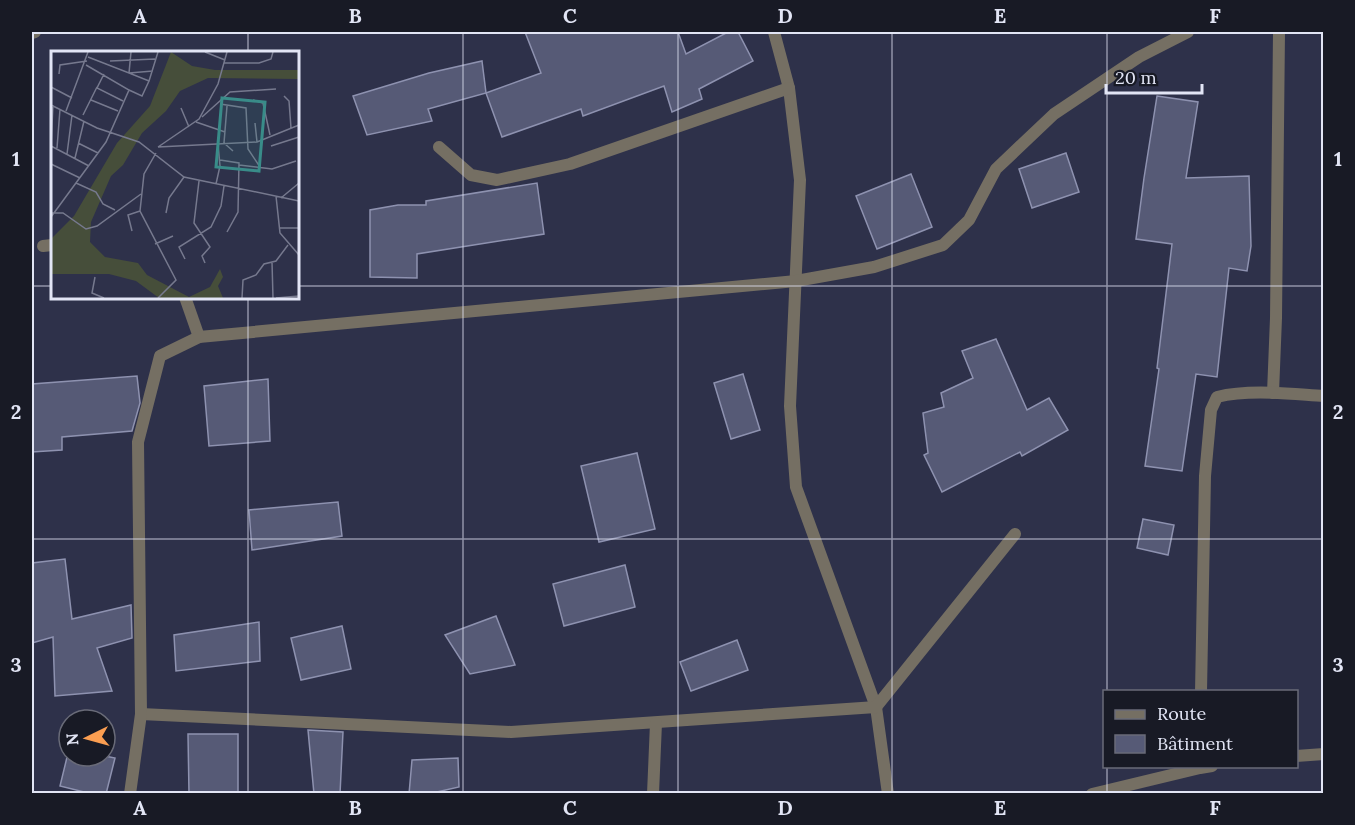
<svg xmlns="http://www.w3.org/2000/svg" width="1355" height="825" viewBox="0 0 1355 825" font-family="Lora,serif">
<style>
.building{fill:#565a76;stroke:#8e92b0;stroke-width:1.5}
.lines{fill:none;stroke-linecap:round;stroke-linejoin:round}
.lane{stroke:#756f63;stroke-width:12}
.street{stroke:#756f63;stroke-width:12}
.grid{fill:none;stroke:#e2e5f5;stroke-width:1.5;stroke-opacity:0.55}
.inset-road{fill:none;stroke:#76798e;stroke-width:1.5}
.view{fill:#398c89;fill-opacity:0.15;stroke:#398c89;stroke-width:3}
.inset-edge{fill:none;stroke:#e2e5f5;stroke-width:3}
.neatline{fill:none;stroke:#e2e5f5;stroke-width:2}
.grid-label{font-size:20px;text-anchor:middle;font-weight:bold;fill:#e2e5f5}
</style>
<rect width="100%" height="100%" fill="#2e314a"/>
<g class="building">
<path d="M 525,32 L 678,32 L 686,54 L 728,32 L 738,32 L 753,61 L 699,89 L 702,99 L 672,112 L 664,86 L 583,116 L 581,109 L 502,137 L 486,93 L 541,73 Z"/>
<path d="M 482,61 L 486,93 L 428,109 L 432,121 L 367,135 L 353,96 L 429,73 Z"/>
<path d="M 1157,96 L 1198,102 L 1186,178 L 1249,176 L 1251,246 L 1247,271 L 1229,268 L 1217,377 L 1196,374 L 1182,471 L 1145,466 L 1159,369 L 1157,368 L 1172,244 L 1136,239 L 1144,178 Z"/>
<path d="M 1066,153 L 1079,192 L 1032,208 L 1019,169 Z"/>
<path d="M 911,174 L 932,227 L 877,249 L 856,196 Z"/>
<path d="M 537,183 L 544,234 L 417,254 L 417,278 L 370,277 L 370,210 L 398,205 L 426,205 L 426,201 Z"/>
<path d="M 996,339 L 1027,410 L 1049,398 L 1068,430 L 1022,456 L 1020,452 L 942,492 L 924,455 L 928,453 L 923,413 L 944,407 L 941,393 L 973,378 L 962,351 Z"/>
<path d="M 743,374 L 760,430 L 731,439 L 714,383 Z"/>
<path d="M 137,376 L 140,403 L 132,431 L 62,437 L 62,450 L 32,452 L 32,384 Z"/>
<path d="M 268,379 L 270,441 L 209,446 L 204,386 Z"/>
<path d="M 637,453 L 655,529 L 599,542 L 581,466 Z"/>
<path d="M 338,502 L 342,536 L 252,550 L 249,510 Z"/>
<path d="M 1143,519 L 1174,525 L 1168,555 L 1137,548 Z"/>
<path d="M 65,559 L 72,619 L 131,605 L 132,638 L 97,648 L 112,691 L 55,696 L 53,637 L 32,643 L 32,563 Z"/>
<path d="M 625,565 L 635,607 L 564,626 L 553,584 Z"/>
<path d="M 496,616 L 515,665 L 470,674 L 445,635 Z"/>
<path d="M 259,622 L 260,661 L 176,671 L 174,635 Z"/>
<path d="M 342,626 L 351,669 L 301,680 L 291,638 Z"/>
<path d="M 737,640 L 748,670 L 691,691 L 680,662 Z"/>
<path d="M 308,730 L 343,732 L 340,794 L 314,794 Z"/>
<path d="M 188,734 L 238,734 L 238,794 L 189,794 Z"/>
<path d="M 69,749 L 69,756 L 105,756 L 115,758 L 106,794 L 92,794 L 60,786 Z"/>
<path d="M 458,758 L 459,787 L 428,794 L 409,794 L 412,760 Z"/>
</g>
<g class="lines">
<g class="lane">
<path d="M 43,246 L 52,245"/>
<path d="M 185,297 L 199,337"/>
</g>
<g class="street">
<path d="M 774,32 L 789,88 L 800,180 L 790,406 L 796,487 L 876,707 L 888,794"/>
<path d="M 32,33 L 35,32"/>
<path d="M 439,147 L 471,175 L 497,180 L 570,164 L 789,88"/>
<path d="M 1273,393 L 1276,318 L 1279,32"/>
<path d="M 1201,692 L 1205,476 L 1211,410 L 1217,397 C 1250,389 1290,394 1324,396"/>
<path d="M 141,714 L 511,732 L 876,707 L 1015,534"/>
<path d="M 1296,756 L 1324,754"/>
<path d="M 130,794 L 141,714 L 138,442 L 160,356 L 199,337 L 796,281 L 874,267 L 943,245 L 969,220 L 996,169 L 1054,114 L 1139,57 L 1188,32"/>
<path d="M 653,794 L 656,723"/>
<path d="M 1092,794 L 1200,768 L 1212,766"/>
</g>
</g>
<path class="grid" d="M 248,32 L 248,52M 463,32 L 463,794M 678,32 L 678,794M 892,32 L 892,794M 1107,32 L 1107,692M 32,286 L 52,286M 297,286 L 1324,286M 248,297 L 248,794M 32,539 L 1324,539M 1107,766 L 1107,794"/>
<g transform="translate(51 51)">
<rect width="248" height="248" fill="#2e314a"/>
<path d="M 120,1 L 141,15 L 164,19 L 247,19 L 247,28 L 157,27 L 129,40 L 115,60 L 91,82 L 72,114 L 60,125 L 40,171 L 39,191 L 54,206 L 87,212 L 96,224 L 138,246 L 159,236 L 169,218 L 172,226 L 167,235 L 172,247 L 108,247 L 85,230 L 58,223 L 0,223 L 0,188 L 23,165 L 66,92 L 99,55 Z" fill="#464e3a"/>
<path class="inset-road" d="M 80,1 L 78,22 L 98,30 L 107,1M 154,1 L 174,9M 37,6 L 78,22 L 102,20M 59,10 L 104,8M 173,12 L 208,12 L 220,8 L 222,1M 8,23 L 9,14 L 36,10M 53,23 L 46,37 L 72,50M 0,36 L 21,47M 78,39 L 91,45 L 98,30M 233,45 L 238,50 L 240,77M 40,49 L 67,60M 202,49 L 212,52 L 219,84M 169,53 L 195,57 L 197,98 L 209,116M 0,54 L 46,77 L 88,91 L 133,126 L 248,150M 176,55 L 173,92 L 182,100M 130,57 L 138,76M 15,60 L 37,1M 32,64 L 46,36M 151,66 L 179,41 L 225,38M 145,71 L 174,81M 204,72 L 206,91M 27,92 L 47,102M 0,95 L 38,115M 0,95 L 2,54M 220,95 L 248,86M 107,96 L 206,91 L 248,74M 107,96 L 148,68 L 167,33 L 176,1M 6,97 L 9,58M 105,102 L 93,123 L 89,160 L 125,229 L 107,247M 16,103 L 21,64M 24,107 L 33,70M 169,109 L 188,112 L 187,161 L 176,181M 0,113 L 29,127M 188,114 L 221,118 L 245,110M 148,130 L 143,172 L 159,196 L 151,205 L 154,212M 25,132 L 45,141 L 52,153 L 64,159M 165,133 L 169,115 L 167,93M 225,145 L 229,182 L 248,204M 230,147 L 248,132M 0,162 L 12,162 L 35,178 L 46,175 L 90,143M 115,162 L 118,147 L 133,126M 0,166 L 55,91 L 78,39 L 35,14M 228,177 L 248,177M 81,180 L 77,164 L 89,160M 104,193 L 122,185M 134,208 L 128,196 L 160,176 L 170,155 L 173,135M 221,211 L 222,247M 44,226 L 41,242 L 53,247M 191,247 L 192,229 L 205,224 L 213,213 L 225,210 L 237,194M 225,247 L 248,245"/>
<path class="view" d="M 171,47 L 214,51 L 208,120 L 165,116 Z"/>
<rect width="248" height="248" class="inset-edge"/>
</g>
<rect width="1355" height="825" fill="none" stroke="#181a25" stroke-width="66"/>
<rect x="1103" y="690" width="195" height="78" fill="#181a25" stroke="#696b78" stroke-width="1.5"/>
<rect x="1115" y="710" width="30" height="9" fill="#756f63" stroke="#696b78" stroke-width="1.5"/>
<text x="1157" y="720" font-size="18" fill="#e2e5f5">Route</text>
<rect x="1115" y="735" width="30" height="18" fill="#565a76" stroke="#696b78" stroke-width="1.5"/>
<text x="1157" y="750" font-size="18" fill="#e2e5f5">Bâtiment</text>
<g transform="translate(87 738) rotate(265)"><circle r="28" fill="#181a25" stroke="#696b78" stroke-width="1.5"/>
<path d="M0-4.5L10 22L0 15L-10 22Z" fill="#fb9e51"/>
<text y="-9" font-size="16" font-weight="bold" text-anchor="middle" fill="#e2e5f5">N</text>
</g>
<path d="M1106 84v9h96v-9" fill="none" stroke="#e2e5f5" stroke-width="3"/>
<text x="1115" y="84" font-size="18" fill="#e2e5f5" stroke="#181a25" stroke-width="4.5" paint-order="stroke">20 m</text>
<rect x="33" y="33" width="1289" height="759" class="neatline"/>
<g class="grid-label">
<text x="140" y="23">A</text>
<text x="355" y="23">B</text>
<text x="570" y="23">C</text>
<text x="785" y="23">D</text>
<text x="1000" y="23">E</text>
<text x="1215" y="23">F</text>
<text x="16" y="166">1</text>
<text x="1338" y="166">1</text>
<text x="16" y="419">2</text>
<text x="1338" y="419">2</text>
<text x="16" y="672">3</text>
<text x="1338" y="672">3</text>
<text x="140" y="815">A</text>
<text x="355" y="815">B</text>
<text x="570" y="815">C</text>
<text x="785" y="815">D</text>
<text x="1000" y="815">E</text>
<text x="1215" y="815">F</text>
</g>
</svg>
